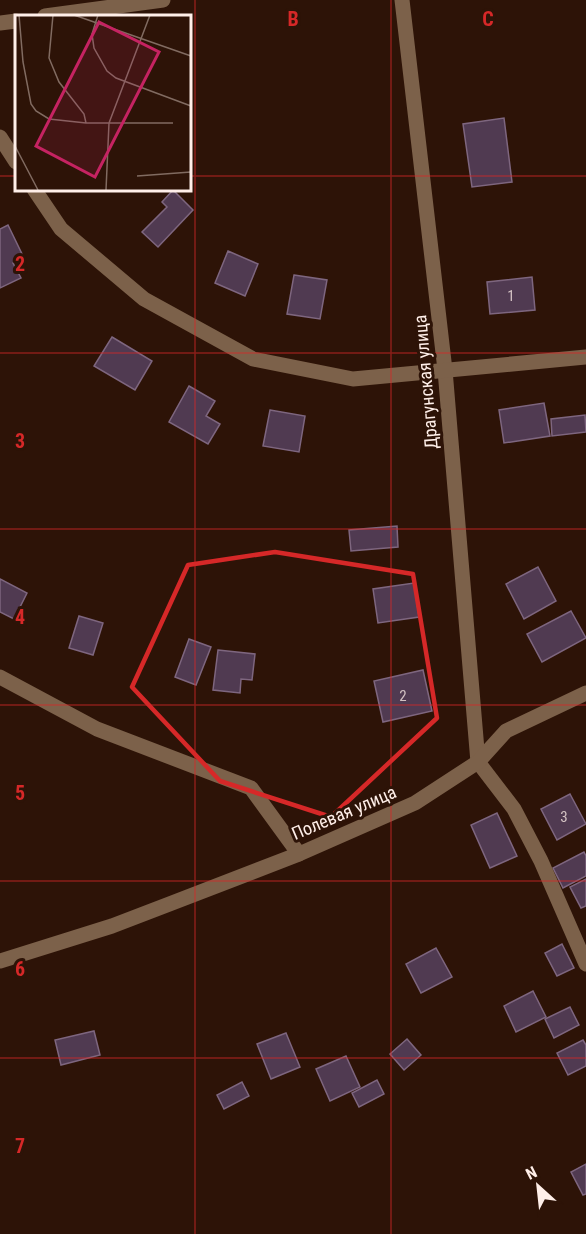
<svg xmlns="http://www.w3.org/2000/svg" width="586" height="1234" viewBox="0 0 586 1234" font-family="'Roboto Condensed',sans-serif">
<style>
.building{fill:#503a51;stroke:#7e667f;stroke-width:1.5}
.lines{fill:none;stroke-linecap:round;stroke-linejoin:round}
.street{stroke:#7c614a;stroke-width:15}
.marked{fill:none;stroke:#d62828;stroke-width:4.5;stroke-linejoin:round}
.grid{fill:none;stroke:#d62828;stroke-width:1.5;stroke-opacity:0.55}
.labels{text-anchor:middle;stroke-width:6;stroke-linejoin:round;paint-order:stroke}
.number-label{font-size:15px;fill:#d3c2c3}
.street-label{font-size:18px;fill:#ffefe9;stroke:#2d1307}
.inset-road{fill:none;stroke:#816b61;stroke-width:1.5}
.view{fill:#c52362;fill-opacity:0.15;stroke:#c52362;stroke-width:3}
.inset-edge{fill:none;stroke:#ffefe9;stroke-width:3}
.grid-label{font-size:20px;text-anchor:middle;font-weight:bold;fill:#d62828;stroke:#2d1307;stroke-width:6;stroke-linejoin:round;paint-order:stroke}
</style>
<rect width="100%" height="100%" fill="#2d1307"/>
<g class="building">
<path d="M 504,118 L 512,182 L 472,187 L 463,124 Z"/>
<path d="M 173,190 L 193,210 L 158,247 L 142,232 L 167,207 L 162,202 Z"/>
<path d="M 8,225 L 24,258 L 13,263 L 21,278 L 0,288 L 0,229 Z"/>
<path d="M 228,251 L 258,264 L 245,296 L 215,283 Z"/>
<path d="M 294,275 L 327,280 L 320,319 L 287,314 Z"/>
<path d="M 532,277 L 535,310 L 490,314 L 487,282 Z"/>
<path d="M 112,337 L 152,361 L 135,390 L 94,366 Z"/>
<path d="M 189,386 L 215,401 L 206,416 L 220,424 L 208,444 L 169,422 Z"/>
<path d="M 544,403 L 550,436 L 504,443 L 499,410 Z"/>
<path d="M 270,410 L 305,416 L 299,452 L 263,446 Z"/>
<path d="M 585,415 L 586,432 L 552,436 L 551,419 Z"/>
<path d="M 397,526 L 398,547 L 351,551 L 349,530 Z"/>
<path d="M 538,567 L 556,601 L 524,619 L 506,584 Z"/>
<path d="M 0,579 L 27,593 L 14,619 L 0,612 Z"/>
<path d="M 414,583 L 419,617 L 378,623 L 373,589 Z"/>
<path d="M 571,611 L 586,638 L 542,662 L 527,634 Z"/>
<path d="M 79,616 L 103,623 L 93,655 L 69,648 Z"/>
<path d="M 189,639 L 211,647 L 196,685 L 175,677 Z"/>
<path d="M 218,650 L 255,654 L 252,680 L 241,679 L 240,693 L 213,690 Z"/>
<path d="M 423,670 L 432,711 L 383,722 L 374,681 Z"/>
<path d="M 570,794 L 586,824 L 557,840 L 541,809 Z"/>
<path d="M 497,813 L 517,856 L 490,868 L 471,825 Z"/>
<path d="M 584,852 L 586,856 L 586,876 L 563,888 L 553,868 Z"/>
<path d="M 586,879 L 586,906 L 581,908 L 570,887 Z"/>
<path d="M 562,944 L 574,968 L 557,976 L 545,953 Z"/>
<path d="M 436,948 L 452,977 L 421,993 L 406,964 Z"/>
<path d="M 533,991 L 546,1017 L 516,1032 L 504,1006 Z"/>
<path d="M 570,1007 L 579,1025 L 554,1038 L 545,1019 Z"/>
<path d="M 94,1031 L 100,1055 L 61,1065 L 55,1040 Z"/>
<path d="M 286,1033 L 300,1067 L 271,1079 L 257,1044 Z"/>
<path d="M 407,1039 L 421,1055 L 404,1070 L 390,1054 Z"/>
<path d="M 583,1040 L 586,1045 L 586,1066 L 568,1075 L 557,1053 Z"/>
<path d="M 346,1056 L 360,1087 L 330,1101 L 316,1069 Z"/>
<path d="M 377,1080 L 384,1094 L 359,1107 L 352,1093 Z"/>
<path d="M 242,1082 L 249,1096 L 224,1109 L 217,1095 Z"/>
<path d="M 586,1164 L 586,1194 L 583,1195 L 571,1172 Z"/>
</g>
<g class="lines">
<g class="street">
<path d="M 402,0 L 445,370 L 478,762"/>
<path d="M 45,16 L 163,0"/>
<path d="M 0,23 L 16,21"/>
<path d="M 0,137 L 16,162"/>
<path d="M 34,189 L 61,229 L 144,299 L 253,359 L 353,379 L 586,357"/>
<path d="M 0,677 L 97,729 L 251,788 L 299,854"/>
<path d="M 478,762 L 514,809 L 541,861 L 586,964"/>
<path d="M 0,961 L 112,926 L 172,903 L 299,854 L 415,803 L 478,762 L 506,731 L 586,693"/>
</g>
</g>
<path class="marked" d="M 275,552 L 413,574 L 437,718 L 331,817 L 220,781 L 132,687 L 188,565 Z"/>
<path class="grid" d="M 195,0 L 195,1234M 391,0 L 391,1234M 0,176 L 16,176M 189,176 L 586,176M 0,353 L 586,353M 0,529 L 586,529M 0,705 L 586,705M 0,881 L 586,881M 0,1058 L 586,1058"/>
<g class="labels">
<g class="number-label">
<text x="511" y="301">1</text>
<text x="403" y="701">2</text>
<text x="564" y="822">3</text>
</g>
<g class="street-label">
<text transform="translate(426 382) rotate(-95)" y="6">Драгунская улица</text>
<text transform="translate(344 813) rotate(-23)" y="6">Полевая улица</text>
</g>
</g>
<g transform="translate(15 15)">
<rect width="176" height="176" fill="#2d1307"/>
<path class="inset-road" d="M 4,0 L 8,47 L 16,89 L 21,96 L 34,104 L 71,108 L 158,108M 38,0 L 34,43 L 44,67 L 69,99 L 71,108M 59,0 L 176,41M 83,0 L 77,19 L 79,33 L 92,56 L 101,63 L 176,91M 94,108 L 135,0M 0,131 L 23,175M 122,161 L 176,157M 91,175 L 94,108"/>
<path class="view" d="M 84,7 L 144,37 L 80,162 L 21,131 Z"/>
<rect width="176" height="176" class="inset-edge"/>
</g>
<g class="grid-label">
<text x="293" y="26">B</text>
<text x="488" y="26">C</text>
<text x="20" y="271">2</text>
<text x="20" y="448">3</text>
<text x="20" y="624">4</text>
<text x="20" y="800">5</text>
<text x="20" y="976">6</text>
<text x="20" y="1153">7</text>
</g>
<g transform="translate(538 1186) rotate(333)" stroke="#2d1307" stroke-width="4.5" paint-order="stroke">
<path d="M0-4.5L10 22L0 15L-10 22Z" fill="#ffefe9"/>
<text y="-9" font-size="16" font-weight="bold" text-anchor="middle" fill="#ffefe9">N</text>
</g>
</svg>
